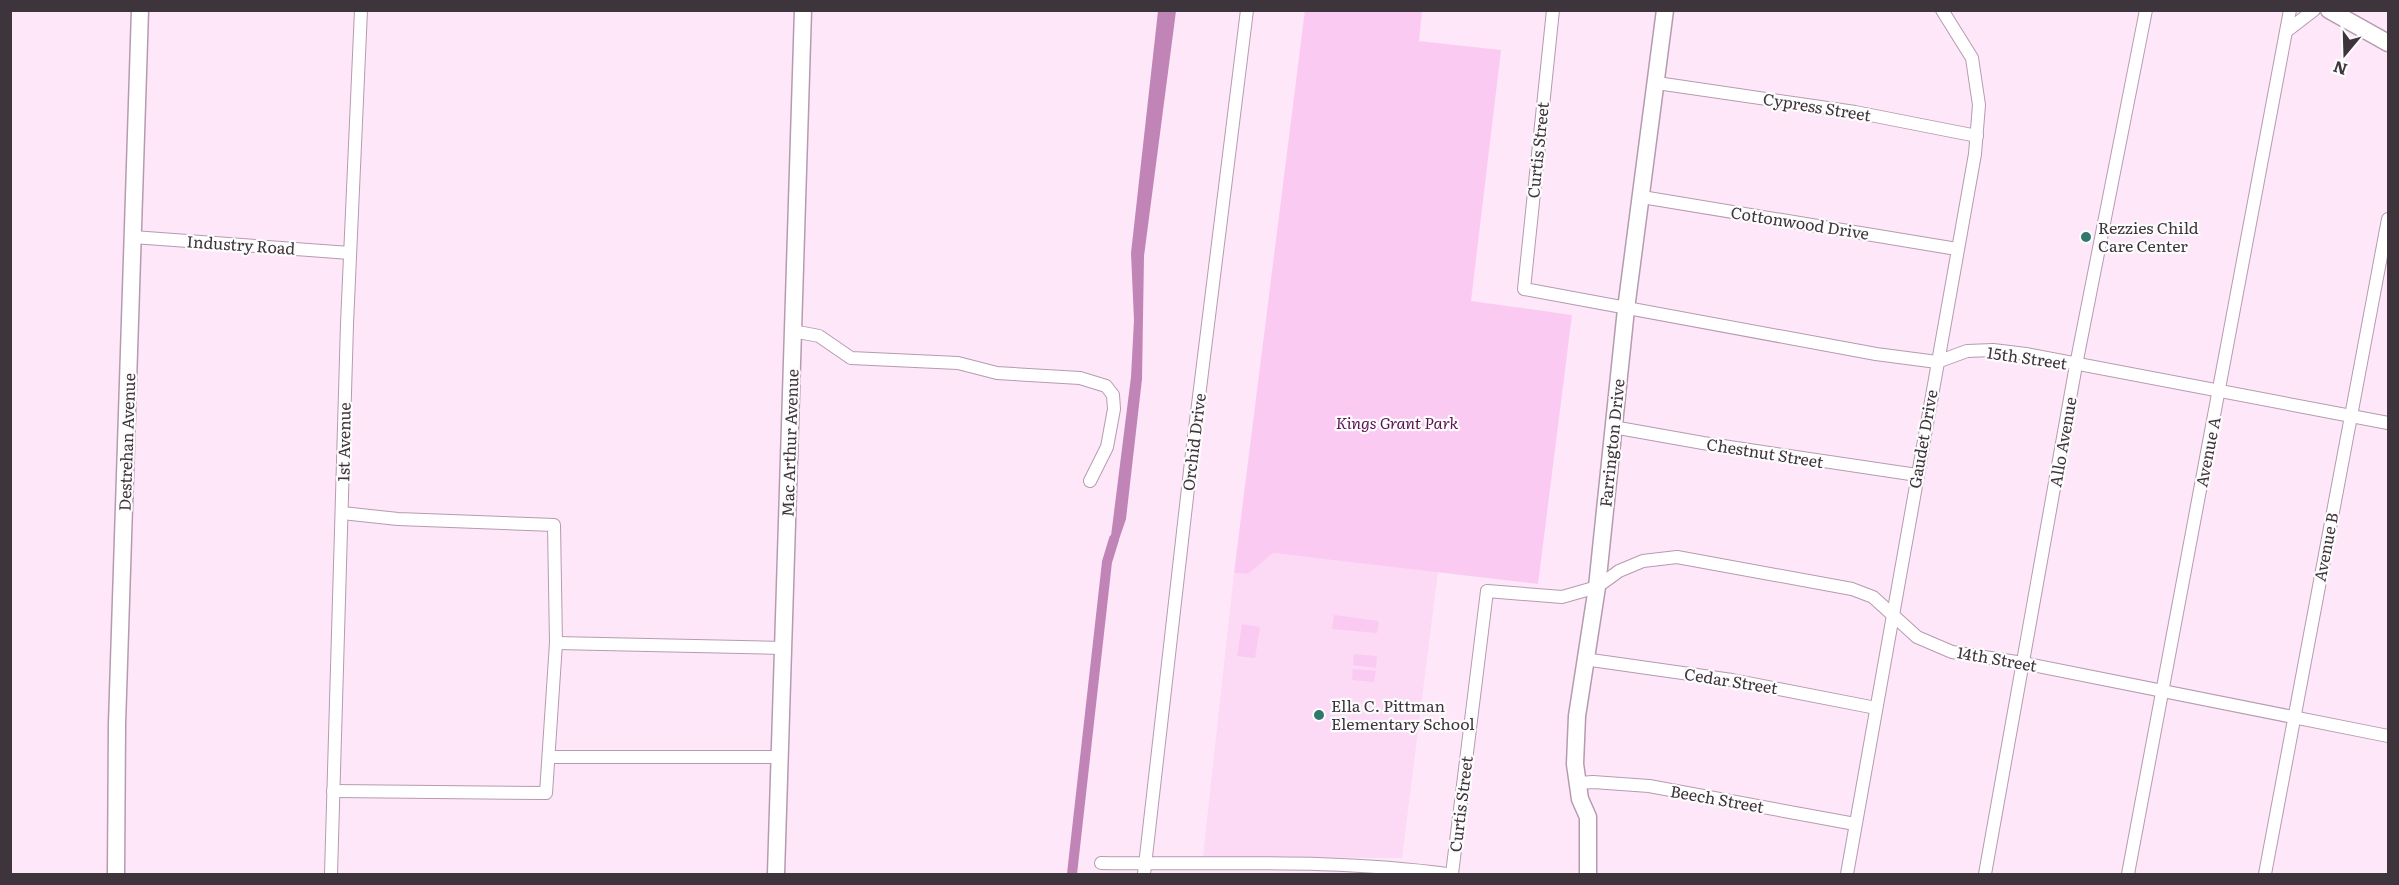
<svg xmlns="http://www.w3.org/2000/svg" width="2399" height="885" viewBox="0 0 2399 885" font-family="Literata,serif">
<style>
.built{fill:#fcd9f5}
.green{fill:#fbcaf2}
.water{fill:#c084b6}
.lines{fill:none;stroke-linecap:round;stroke-linejoin:round}
.canal{stroke:#c084b6;stroke-width:10}
.street-casing{stroke:#b59bb0;stroke-width:14}
.secondary-casing{stroke:#b59bb0;stroke-width:19}
.street{stroke:#fff;stroke-width:12}
.secondary{stroke:#fff;stroke-width:16}
.poi-dot{fill:#31776d;stroke:#fcfcfc;stroke-width:2}
.labels{text-anchor:middle;stroke-width:4.5;stroke-linejoin:round;paint-order:stroke}
.street-label{font-size:16px;fill:#3e343c;stroke:#fcfcfc}
.poi-label{font-size:16px;fill:#3e343c;stroke:#fcfcfc;text-anchor:start}
.park-label{font-size:16px;font-style:italic;fill:#5a1253;stroke:#fcfcfc}
</style>
<rect width="100%" height="100%" fill="#fee7f9"/>
<path class="built" d="M 1273,553 L 1438,571 L 1402,858 L 1203,857 L 1234,573 L 1248,574 Z"/>
<g class="green">
<path d="M 1305,10 L 1422,11 L 1419,41 L 1501,50 L 1471,301 L 1572,315 L 1538,584 L 1273,553 L 1248,574 L 1234,573 Z"/>
<path d="M 1334,615 L 1379,621 L 1377,633 L 1332,629 Z"/>
<path d="M 1242,624 L 1260,627 L 1255,658 L 1237,656 Z"/>
<path d="M 1354,654 L 1377,656 L 1376,668 L 1353,665 Z"/>
<path d="M 1353,669 L 1376,671 L 1374,682 L 1352,680 Z"/>
</g>
<path class="water" d="M 1158,11 L 1176,11 L 1144,256 L 1142,379 L 1126,519 L 1114,554 L 1109,552 L 1131,377 L 1134,320 L 1131,253 Z"/>
<g class="lines">
<path class="canal" d="M 1072,874 L 1107,562 L 1114,539"/>
<g class="street-casing">
<g id="street">
<path d="M 1553,10 L 1524,289 L 1876,354 L 1937,362 L 1967,351 L 1993,350 L 2026,354 L 2388,423"/>
<path d="M 2288,30 L 2314,10"/>
<path d="M 1657,83 L 1855,112 L 1977,136"/>
<path d="M 1642,197 L 1957,249"/>
<path d="M 133,237 L 350,253"/>
<path d="M 793,331 L 819,336 L 851,358 L 958,363 L 997,373 L 1080,378 L 1106,386 L 1113,395 L 1114,409 L 1107,447 L 1090,481"/>
<path d="M 1613,427 L 1703,443 L 1917,475"/>
<path d="M 556,643 L 783,648"/>
<path d="M 1584,659 L 1732,680 L 1876,708"/>
<path d="M 549,757 L 781,757"/>
<path d="M 1578,783 L 1593,782 L 1649,786 L 1855,824"/>
<path d="M 333,791 L 546,793 L 556,643 L 554,525 L 398,519 L 342,513"/>
<path d="M 1101,863 C 1216,865 1332,858 1447,874"/>
<path d="M 331,874 L 347,324 L 361,10"/>
<path d="M 1144,874 L 1192,453 L 1247,10"/>
<path d="M 1452,874 L 1487,591 L 1562,597 L 1597,587 L 1619,571 L 1643,561 L 1677,557 L 1852,589 L 1873,597 L 1917,637 L 1952,652 L 2023,663 L 2388,736"/>
<path d="M 1847,874 L 1975,154 L 1979,105 L 1972,58 L 1942,10"/>
<path d="M 1985,874 L 2076,365 L 2146,10"/>
<path d="M 2128,874 L 2290,10"/>
<path d="M 2265,874 L 2388,219"/>
</g>
</g>
<g class="secondary-casing">
<g id="secondary">
<path d="M 2329,10 L 2388,43"/>
<path d="M 116,874 L 117,724 L 140,10"/>
<path d="M 776,874 L 803,10"/>
<path d="M 1588,874 L 1588,817 L 1580,799 L 1575,764 L 1577,716 L 1597,587 L 1626,309 L 1665,10"/>
</g>
</g>
<use href="#street" class="street"/>
<use href="#secondary" class="secondary"/>
</g>
<g class="poi-dot">
<circle cx="2086" cy="237" r="6"/>
<circle cx="1319" cy="715" r="6"/>
</g>
<g class="labels">
<g class="street-label">
<text transform="translate(1817 107) rotate(9)" y="6">Cypress Street</text>
<text transform="translate(1538 150) rotate(-84)" y="6">Curtis Street</text>
<text transform="translate(1800 223) rotate(9)" y="6">Cottonwood Drive</text>
<text transform="translate(241 245) rotate(4)" y="6">Industry Road</text>
<text transform="translate(2027 358) rotate(8)" y="6">15th Street</text>
<text transform="translate(1923 439) rotate(-80)" y="6">Gaudet Drive</text>
<text transform="translate(127 442) rotate(-88)" y="6">Destrehan Avenue</text>
<text transform="translate(344 442) rotate(-89)" y="6">1st Avenue</text>
<text transform="translate(1194 442) rotate(-83)" y="6">Orchid Drive</text>
<text transform="translate(2063 442) rotate(-80)" y="6">Allo Avenue</text>
<text transform="translate(790 443) rotate(-88)" y="6">Mac Arthur Avenue</text>
<text transform="translate(1612 443) rotate(-84)" y="6">Farrington Drive</text>
<text transform="translate(2208 452) rotate(-79)" y="6">Avenue A</text>
<text transform="translate(1765 453) rotate(9)" y="6">Chestnut Street</text>
<text transform="translate(2326 547) rotate(-79)" y="6">Avenue B</text>
<text transform="translate(1997 659) rotate(10)" y="6">14th Street</text>
<text transform="translate(1731 681) rotate(9)" y="6">Cedar Street</text>
<text transform="translate(1717 799) rotate(10)" y="6">Beech Street</text>
<text transform="translate(1461 804) rotate(-83)" y="6">Curtis Street</text>
</g>
<g class="poi-label">
<text x="2098" y="234">Rezzies Child<tspan x="2098" dy="18">Care Center</tspan></text>
<text x="1331" y="712">Ella C. Pittman<tspan x="1331" dy="18">Elementary School</tspan></text>
</g>
<g class="park-label">
<text x="1397" y="429">Kings Grant Park</text>
</g>
</g>
<rect width="2399" height="885" fill="none" stroke="#3e343c" stroke-width="24"/>
<g transform="translate(2345 54) rotate(199)" stroke="#fcfcfc" stroke-width="4.5" paint-order="stroke">
<path d="M0-4.5L10 22L0 15L-10 22Z" fill="#3e343c"/>
<text y="-9" font-size="16" font-weight="bold" text-anchor="middle" fill="#3e343c">N</text>
</g>
</svg>
